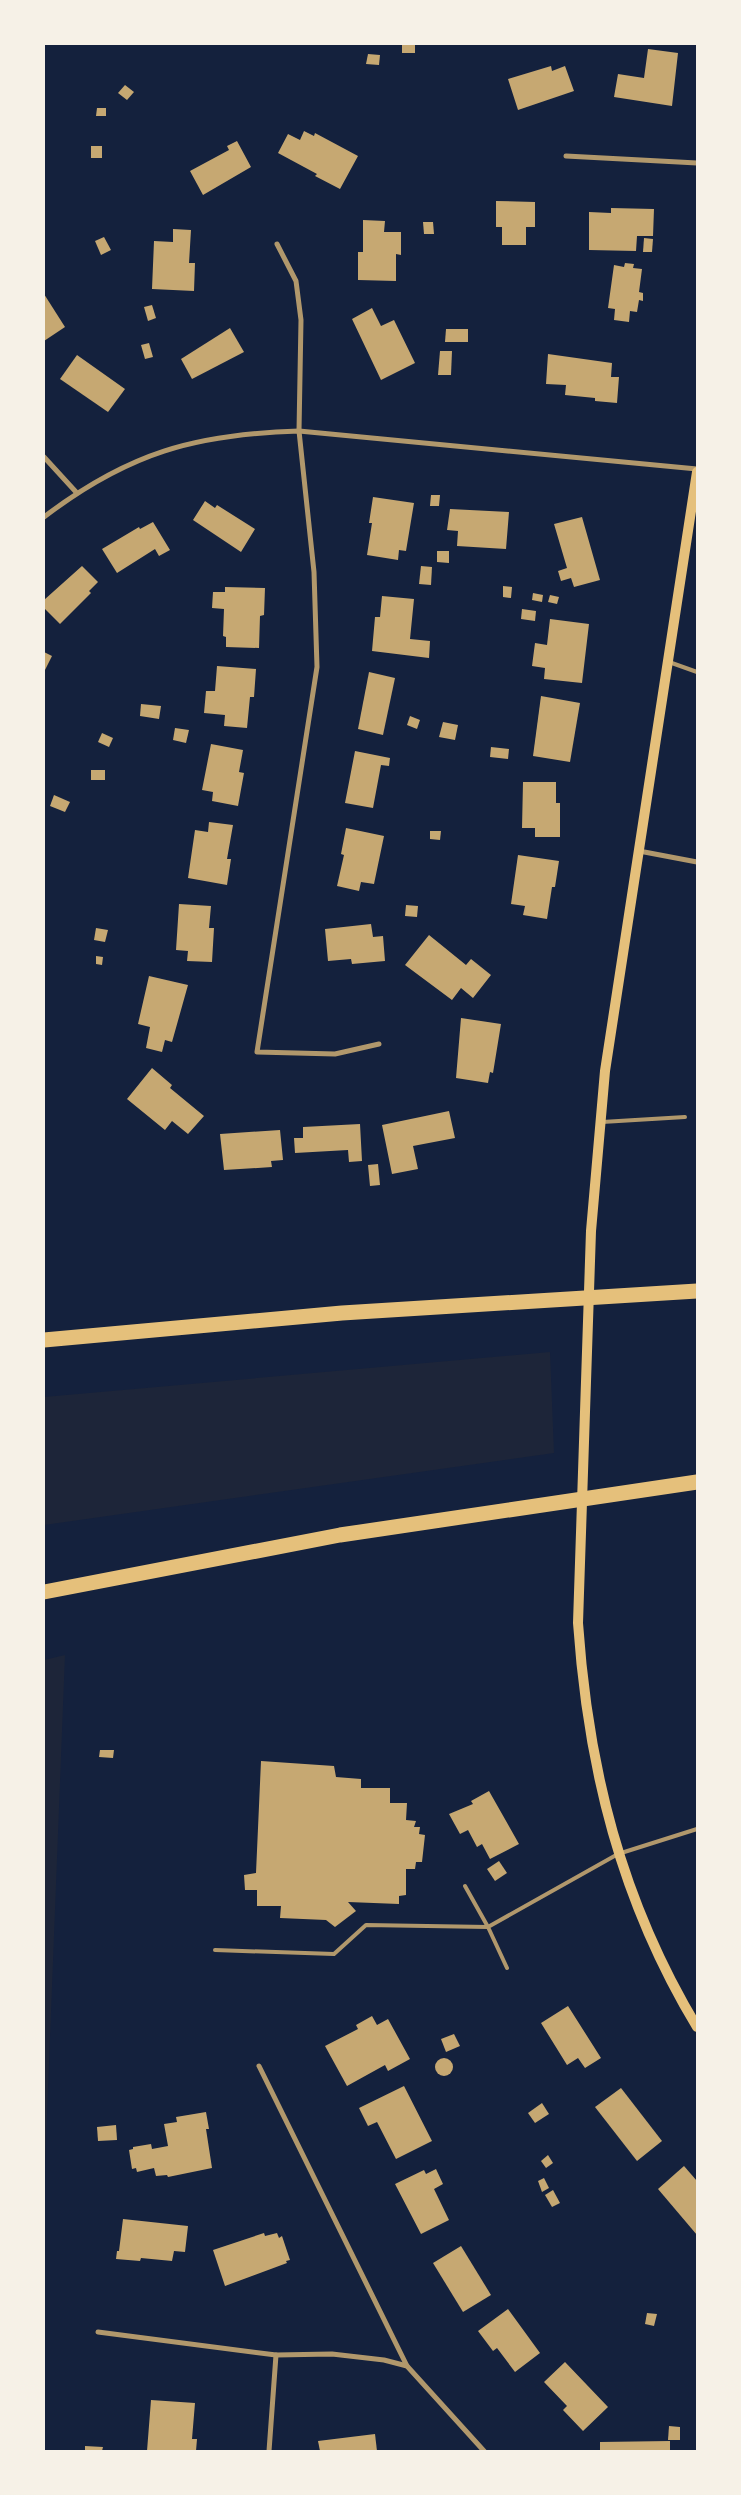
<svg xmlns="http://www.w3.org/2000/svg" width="741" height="2495" viewBox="0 0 741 2495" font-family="'IBM Plex Serif',serif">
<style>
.green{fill:#1d2539}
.building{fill:#c6a872}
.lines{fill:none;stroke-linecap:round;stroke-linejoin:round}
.service{stroke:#b1986c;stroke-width:4}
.minor{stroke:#b1986c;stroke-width:5}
.secondary{stroke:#e5c07b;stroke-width:10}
.motorway{stroke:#e5c07b;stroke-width:15}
</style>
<rect width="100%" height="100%" fill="#14213d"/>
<g class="green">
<path d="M 550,1352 L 554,1453 L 44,1525 L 44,1397 Z"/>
<path d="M 65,1655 L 44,2191 L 44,1660 Z"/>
</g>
<g class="building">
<rect x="402" y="44" width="13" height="9"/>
<path d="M 648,49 L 678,53 L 672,106 L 614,97 L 618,74 L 644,78 Z"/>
<path d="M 368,54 L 380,55 L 379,65 L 366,64 Z"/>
<path d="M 551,66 L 552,71 L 565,66 L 574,91 L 518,110 L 508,79 Z"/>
<path d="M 125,85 L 134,92 L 127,100 L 118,93 Z"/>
<path d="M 97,108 L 106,108 L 106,116 L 96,116 Z"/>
<path d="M 304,131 L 314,136 L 315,133 L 358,156 L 340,189 L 315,176 L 317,174 L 278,153 L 288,134 L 300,140 Z"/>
<path d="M 237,141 L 251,167 L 203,195 L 190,171 L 229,150 L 227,146 Z"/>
<rect x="91" y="146" width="11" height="12"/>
<path d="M 496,201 L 535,202 L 535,227 L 526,227 L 526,245 L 502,245 L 502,227 L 496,227 Z"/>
<path d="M 611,208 L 654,209 L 653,236 L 637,236 L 636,251 L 589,250 L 589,212 L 611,213 Z"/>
<path d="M 363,220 L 385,221 L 384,232 L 401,232 L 401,255 L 396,254 L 396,281 L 358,280 L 358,252 L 363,252 Z"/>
<path d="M 423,222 L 433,222 L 434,234 L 424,234 Z"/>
<path d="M 173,229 L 191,230 L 189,263 L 195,263 L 194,291 L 152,289 L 154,241 L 173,242 Z"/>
<path d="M 104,237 L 111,250 L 101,255 L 95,241 Z"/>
<path d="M 644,238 L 653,239 L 652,252 L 643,252 Z"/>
<path d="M 625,263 L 634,264 L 633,268 L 642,269 L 639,292 L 643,293 L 643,301 L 639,300 L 637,312 L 630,311 L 629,322 L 614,320 L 615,309 L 608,308 L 614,265 L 624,267 Z"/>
<path d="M 44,294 L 65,327 L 44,341 Z"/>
<path d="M 152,305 L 156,318 L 148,321 L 144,307 Z"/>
<path d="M 372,308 L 381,326 L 394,320 L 415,363 L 381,380 L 352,319 Z"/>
<path d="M 230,328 L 244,352 L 192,379 L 181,359 Z"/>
<path d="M 446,329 L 468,329 L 468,342 L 445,342 Z"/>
<path d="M 149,343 L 153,357 L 145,359 L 141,345 Z"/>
<path d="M 440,351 L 452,351 L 451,375 L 438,375 Z"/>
<path d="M 548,354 L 612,363 L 611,377 L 619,377 L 617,403 L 595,401 L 595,398 L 565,395 L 566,385 L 546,384 Z"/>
<path d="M 77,355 L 125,389 L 108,412 L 60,379 Z"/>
<path d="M 431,495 L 440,495 L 439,506 L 430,506 Z"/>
<path d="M 373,497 L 414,503 L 406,551 L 399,550 L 398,560 L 367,555 L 372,523 L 369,523 Z"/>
<path d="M 205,501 L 215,508 L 217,505 L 255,529 L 241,552 L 193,520 Z"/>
<path d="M 450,509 L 509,512 L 506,549 L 457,546 L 458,531 L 447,530 Z"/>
<path d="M 582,517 L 600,580 L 574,587 L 571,578 L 561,581 L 558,571 L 567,568 L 554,524 Z"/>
<path d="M 153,522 L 170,550 L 159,556 L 155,549 L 117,573 L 102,549 L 139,527 L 140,529 Z"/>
<path d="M 437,551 L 449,551 L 449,563 L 437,562 Z"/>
<path d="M 82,566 L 98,582 L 89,591 L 91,593 L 60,624 L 44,608 L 44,600 Z"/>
<path d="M 421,566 L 432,567 L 431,585 L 419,584 Z"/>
<path d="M 503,586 L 512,587 L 511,598 L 503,597 Z"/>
<path d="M 225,587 L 265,588 L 264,615 L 260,616 L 259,648 L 226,647 L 226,637 L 223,636 L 224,609 L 212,608 L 213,592 L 225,592 Z"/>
<path d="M 533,593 L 543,595 L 542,602 L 532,600 Z"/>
<path d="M 550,595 L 559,597 L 557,604 L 548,602 Z"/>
<path d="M 382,596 L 414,599 L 410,639 L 430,641 L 429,658 L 372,651 L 375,617 L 380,617 Z"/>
<path d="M 522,609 L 536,611 L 535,621 L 521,619 Z"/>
<path d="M 550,619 L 589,624 L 582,683 L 544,679 L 545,668 L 532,666 L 535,643 L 547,645 Z"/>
<path d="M 44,652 L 52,656 L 44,672 Z"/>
<path d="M 217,666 L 256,669 L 254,697 L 250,697 L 247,728 L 224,726 L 225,715 L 204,713 L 206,691 L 215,691 Z"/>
<path d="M 369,672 L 395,678 L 383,735 L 358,729 Z"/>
<path d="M 541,696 L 580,703 L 570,762 L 533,756 Z"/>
<path d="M 141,704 L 161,706 L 159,719 L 140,716 Z"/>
<path d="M 410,716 L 420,720 L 417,729 L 407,725 Z"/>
<path d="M 443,722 L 458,725 L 455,740 L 439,737 Z"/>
<path d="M 175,728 L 189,730 L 186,743 L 173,740 Z"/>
<path d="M 102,733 L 113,738 L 109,747 L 98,742 Z"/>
<path d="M 211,744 L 243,750 L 239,772 L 244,773 L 238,806 L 212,801 L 213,792 L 202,790 Z"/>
<path d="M 491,747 L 509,749 L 508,759 L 490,757 Z"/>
<path d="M 355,751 L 390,758 L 389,766 L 381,765 L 373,808 L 345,803 Z"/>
<rect x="91" y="770" width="14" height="10"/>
<path d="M 523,782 L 556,782 L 556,803 L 560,803 L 560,837 L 535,837 L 535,828 L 522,828 Z"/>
<path d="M 54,795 L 70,802 L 65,812 L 50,806 Z"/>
<path d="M 209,822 L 233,825 L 227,859 L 231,859 L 227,885 L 188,878 L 195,830 L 208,832 Z"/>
<path d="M 346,828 L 384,836 L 374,884 L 361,882 L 359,891 L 337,886 L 344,855 L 341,854 Z"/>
<path d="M 430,831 L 441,831 L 440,840 L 430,839 Z"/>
<path d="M 518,855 L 559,861 L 555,887 L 552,887 L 547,919 L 523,915 L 525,906 L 511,904 Z"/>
<path d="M 179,904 L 211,906 L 209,928 L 214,928 L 212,962 L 187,961 L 188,951 L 176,950 Z"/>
<path d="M 406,905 L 418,906 L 417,917 L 405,916 Z"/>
<path d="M 371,924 L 373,937 L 383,936 L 385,961 L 352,964 L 351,959 L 328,961 L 325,929 Z"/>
<path d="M 96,928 L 108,930 L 105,942 L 94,940 Z"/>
<path d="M 429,935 L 466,965 L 471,959 L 491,975 L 473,998 L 461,988 L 452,1000 L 405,965 Z"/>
<path d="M 96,956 L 103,957 L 102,965 L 96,964 Z"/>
<path d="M 149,976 L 188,985 L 172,1042 L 165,1040 L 162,1052 L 146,1048 L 150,1027 L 138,1024 Z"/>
<path d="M 461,1018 L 501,1024 L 493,1073 L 490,1072 L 488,1083 L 456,1078 Z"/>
<path d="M 152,1068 L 172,1085 L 170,1088 L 204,1116 L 188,1134 L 172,1121 L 165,1130 L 127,1099 Z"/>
<path d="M 449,1111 L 455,1138 L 413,1146 L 418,1169 L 392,1174 L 382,1125 Z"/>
<path d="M 360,1124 L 362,1161 L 349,1162 L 348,1150 L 295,1153 L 294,1138 L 303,1138 L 303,1127 Z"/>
<path d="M 280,1130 L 283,1160 L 271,1161 L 272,1167 L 224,1170 L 220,1134 Z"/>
<path d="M 378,1164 L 380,1185 L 370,1186 L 368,1165 Z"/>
<path d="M 100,1750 L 114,1750 L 113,1758 L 99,1757 Z"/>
<path d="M 261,1761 L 334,1766 L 336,1777 L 361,1779 L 361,1788 L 390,1788 L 390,1803 L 407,1803 L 406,1820 L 416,1821 L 414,1827 L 420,1827 L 419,1834 L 425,1835 L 422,1862 L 416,1862 L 415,1869 L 406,1869 L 406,1895 L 399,1896 L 399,1904 L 348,1902 L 356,1911 L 335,1927 L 326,1920 L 280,1918 L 281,1906 L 257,1906 L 257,1890 L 245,1890 L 244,1875 L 256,1873 Z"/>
<path d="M 489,1791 L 519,1844 L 490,1859 L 482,1844 L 477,1847 L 468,1830 L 460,1834 L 449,1814 L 473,1804 L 471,1801 Z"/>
<path d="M 499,1861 L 507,1873 L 495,1881 L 487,1869 Z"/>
<path d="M 568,2006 L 601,2058 L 585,2068 L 578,2058 L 567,2065 L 541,2023 Z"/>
<path d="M 372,2016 L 377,2025 L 388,2019 L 410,2059 L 388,2071 L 385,2065 L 347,2086 L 325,2046 L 358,2029 L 356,2025 Z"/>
<path d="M 454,2034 L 460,2046 L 446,2052 L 441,2039 Z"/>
<circle cx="444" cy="2067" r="9"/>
<path d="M 404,2086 L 432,2141 L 396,2159 L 377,2122 L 368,2126 L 359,2108 Z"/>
<path d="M 621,2088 L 662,2141 L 637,2161 L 595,2107 Z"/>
<path d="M 542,2103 L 549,2114 L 535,2123 L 528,2113 Z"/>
<path d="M 206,2112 L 209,2129 L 206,2129 L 212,2168 L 168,2177 L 167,2175 L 156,2176 L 154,2168 L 137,2172 L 136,2168 L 132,2169 L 129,2150 L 133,2149 L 133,2147 L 151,2144 L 152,2149 L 168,2146 L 164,2124 L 177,2122 L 176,2117 Z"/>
<path d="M 116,2125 L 117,2140 L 98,2141 L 97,2127 Z"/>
<path d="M 548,2155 L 553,2163 L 546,2168 L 541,2161 Z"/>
<path d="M 684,2166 L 697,2181 L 697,2235 L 658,2189 Z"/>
<path d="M 436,2169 L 443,2184 L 434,2189 L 449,2220 L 421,2234 L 395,2184 L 424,2170 L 426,2174 Z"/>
<path d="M 544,2178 L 549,2188 L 542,2192 L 538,2181 Z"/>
<path d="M 553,2190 L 560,2203 L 552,2207 L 545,2195 Z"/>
<path d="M 123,2219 L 188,2226 L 185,2252 L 174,2251 L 172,2261 L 141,2258 L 140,2261 L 116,2259 L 117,2251 L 119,2251 Z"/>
<path d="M 264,2233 L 265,2236 L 277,2233 L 279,2238 L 282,2236 L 290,2260 L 286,2261 L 287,2263 L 225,2286 L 213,2250 Z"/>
<path d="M 461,2246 L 491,2295 L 463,2312 L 433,2263 Z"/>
<path d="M 508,2309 L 540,2353 L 515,2372 L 497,2348 L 493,2351 L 478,2331 Z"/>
<path d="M 647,2313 L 657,2314 L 654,2326 L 645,2324 Z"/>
<path d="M 565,2362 L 608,2407 L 583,2431 L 563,2410 L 567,2406 L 544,2382 Z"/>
<path d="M 151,2400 L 195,2403 L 192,2439 L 197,2439 L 196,2451 L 147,2451 Z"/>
<path d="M 669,2426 L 680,2427 L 680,2440 L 668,2440 Z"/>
<path d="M 375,2434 L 377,2451 L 320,2451 L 318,2441 Z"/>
<path d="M 670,2441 L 670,2451 L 600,2451 L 600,2442 Z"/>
<path d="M 85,2446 L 103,2447 L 102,2451 L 85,2451 Z"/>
</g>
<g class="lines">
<g class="service">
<path d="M 669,662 L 697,672"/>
<path d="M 602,1122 L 685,1117"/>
<path d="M 215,1950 L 334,1954 L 366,1925 L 488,1927 L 465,1886"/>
<path d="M 507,1968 L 488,1927 L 618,1854 L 697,1829"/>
</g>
<g class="minor">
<path d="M 566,156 L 697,163"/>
<path d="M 277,244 L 296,281 L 301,320 L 299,431 L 314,572 L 317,667 L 257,1052 L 335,1054 L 379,1044"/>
<path d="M 44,457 L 76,492"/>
<path d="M 44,517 C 128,453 195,434 299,431 L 697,469"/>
<path d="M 639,851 L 697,862"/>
<path d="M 259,2066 L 407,2366"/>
<path d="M 98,2332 L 276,2355 L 332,2354 L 384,2360 L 407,2366 L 484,2451"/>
<path d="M 269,2451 L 276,2355"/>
</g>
<path class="secondary" d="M 697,472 L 605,1071 L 591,1231 L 578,1623 C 588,1768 621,1901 697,2027"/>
<g class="motorway">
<path d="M 44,1340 L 342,1313 L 697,1291"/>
<path d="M 44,1592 L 340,1535 L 697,1482"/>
</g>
</g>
<rect width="741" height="2495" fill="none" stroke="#f6f1e7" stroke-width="90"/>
</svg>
